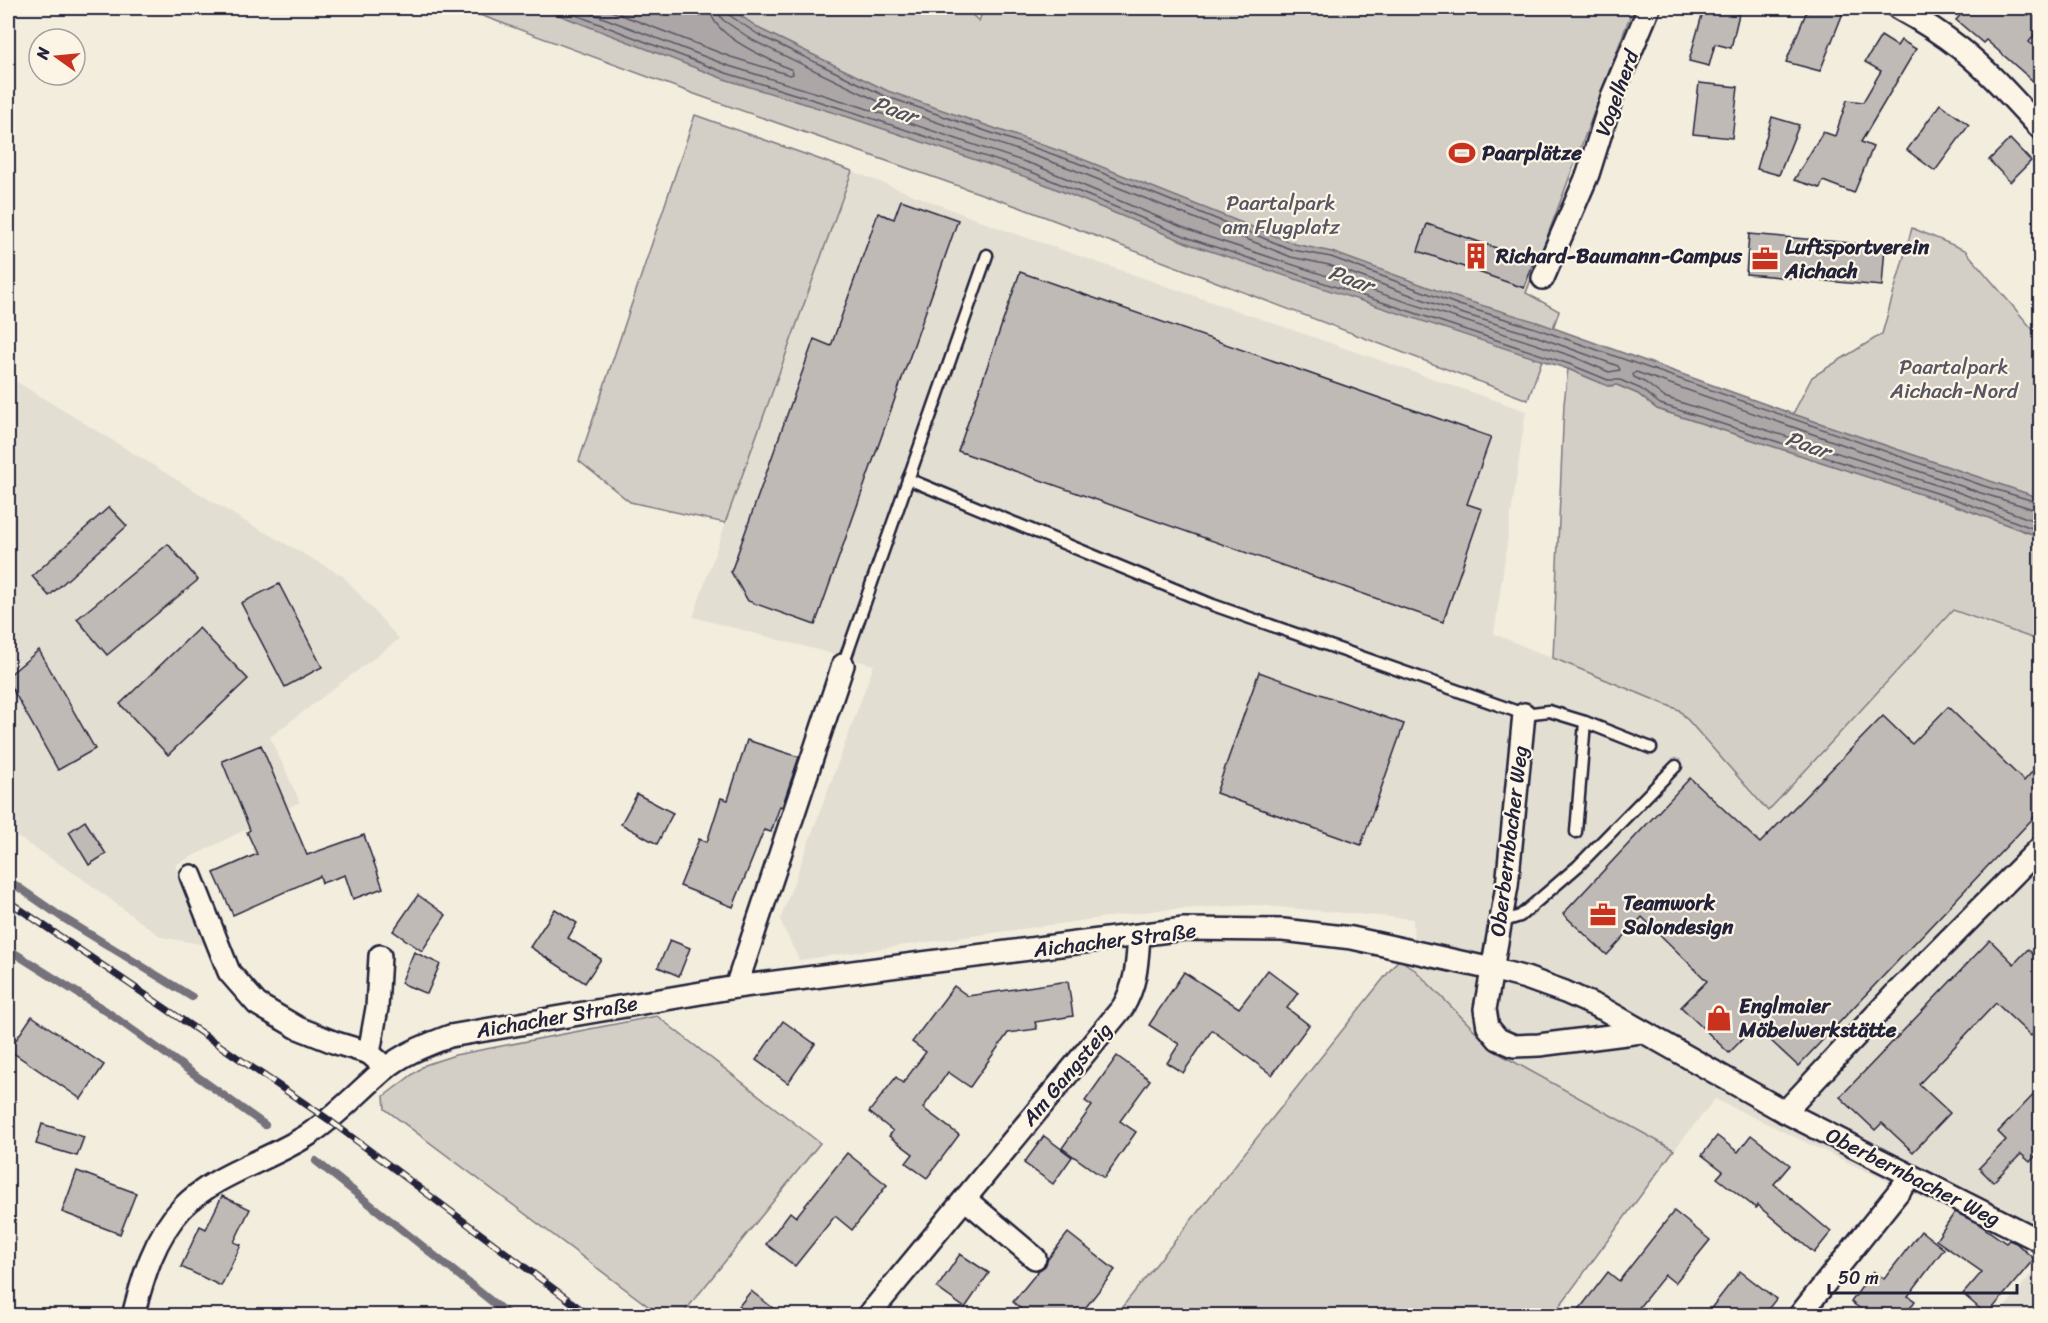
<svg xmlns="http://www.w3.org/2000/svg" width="2048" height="1323" viewBox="0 0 2048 1323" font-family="Sriracha,sans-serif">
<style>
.built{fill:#e3ded2}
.green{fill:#d4cfc6;stroke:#7b7880;stroke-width:1.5}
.water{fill:#aca7a6;stroke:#75727b;stroke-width:1.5}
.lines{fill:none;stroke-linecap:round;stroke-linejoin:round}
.shore{stroke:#595766;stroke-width:1.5}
.stream{stroke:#75727b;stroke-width:8}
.building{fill:#bfbab6;stroke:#22223b;stroke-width:1.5}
.service-casing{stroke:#22223b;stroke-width:15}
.minor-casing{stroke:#22223b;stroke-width:26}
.service{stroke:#fcf5e5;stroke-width:10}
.minor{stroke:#fcf5e5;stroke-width:21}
.rail-casing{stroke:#22223b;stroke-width:7}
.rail{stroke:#fcf5e5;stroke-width:4.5;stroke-dasharray:14;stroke-linecap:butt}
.labels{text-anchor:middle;stroke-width:4.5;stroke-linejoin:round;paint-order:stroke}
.street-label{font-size:21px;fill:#22223b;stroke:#fcf5e5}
.poi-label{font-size:21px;font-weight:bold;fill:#22223b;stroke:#fcf5e5;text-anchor:start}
.park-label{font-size:21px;fill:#575665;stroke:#fcf5e5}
.water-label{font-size:22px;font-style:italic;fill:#525160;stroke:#fcf5e5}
</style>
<rect width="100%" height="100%" fill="#f3edde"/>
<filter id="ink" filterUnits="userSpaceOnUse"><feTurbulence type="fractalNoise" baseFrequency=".0167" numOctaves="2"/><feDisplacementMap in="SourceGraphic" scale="12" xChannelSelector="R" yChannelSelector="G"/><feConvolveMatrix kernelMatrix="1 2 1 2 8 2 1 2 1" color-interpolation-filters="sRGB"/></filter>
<g filter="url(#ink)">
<g class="built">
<path d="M 852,171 L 996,227 L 1526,411 L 1494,634 L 1679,710 L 1768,811 L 1953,610 L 2040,641 L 2040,1254 L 1715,1099 L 1674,1150 L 1496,1052 L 1415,970 L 1413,919 L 1255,905 L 1158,910 L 799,960 L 780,920 L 874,665 L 693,617 L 779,369 Z"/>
<path d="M 12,379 L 236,516 L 343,576 L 399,639 L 270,737 L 300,802 L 175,865 L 206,945 L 161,937 L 80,877 L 8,831 L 8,387 Z"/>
<path d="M 2040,1263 L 2040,1315 L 1999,1315 Z"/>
</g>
<g class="green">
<path d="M 461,8 L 964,8 L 979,21 L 984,8 L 1633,8 L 1526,293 L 1559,311 L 1528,400 L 1019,207 L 700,96 Z"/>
<path d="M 695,115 L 852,171 L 725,523 L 630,502 L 579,461 Z"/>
<path d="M 1912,228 L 1965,250 L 2040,338 L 2040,498 L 1793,414 L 1812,377 L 1882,334 Z"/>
<path d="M 1568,369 L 1608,386 L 1617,385 L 1638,394 L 1657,409 L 1951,504 L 2040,537 L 2040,641 L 1953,610 L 1768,811 L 1679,710 L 1553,658 L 1564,404 Z"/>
<path d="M 1399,959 L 1415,970 L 1496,1052 L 1674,1150 L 1553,1315 L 1115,1316 Z"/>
<path d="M 657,1016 L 820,1143 L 682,1315 L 660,1315 L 385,1109 L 384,1096 L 425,1065 L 455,1055 Z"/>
</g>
<path class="water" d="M 541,8 L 729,8 L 762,30 L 888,91 L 1077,157 L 1295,244 L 1332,252 L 1461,299 L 1537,322 L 1793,414 L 2040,498 L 2040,537 L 1951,504 L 1657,409 L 1638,394 L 1617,385 L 1608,386 L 1568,369 L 1192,245 L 1032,179 L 851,118 L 724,79 Z"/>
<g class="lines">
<g class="shore">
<path d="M 558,8 L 726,73 L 853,112 L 1034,173 L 1194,240 L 1569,364 L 1608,380 L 1620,380 L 1641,389 L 1660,404 L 1952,498 L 2040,531"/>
<path d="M 578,8 L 729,66 L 856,105 L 1037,166 L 1196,233 L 1572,356 L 1609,372 L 1620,370 L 1618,366 L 1533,335 L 1457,312 L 1329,265 L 1291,257 L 1072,169 L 882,103 L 754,41 L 723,20 L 719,14 L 719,8"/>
<path d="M 603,8 L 731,57 L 790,75 L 793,74 L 792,70 C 769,59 711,36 710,8"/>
<path d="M 726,8 L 729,15 L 759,35 L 885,96 L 1075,162 L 1293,250 L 1331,257 L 1459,305 L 1535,328 L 1984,486 L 2040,503"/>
<path d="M 2040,511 L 1981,493 L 1636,372 L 1633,374 L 1634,377 L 1646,383 L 1664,397 L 1955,491 L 2040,523"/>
</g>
<g class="stream">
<path d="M 8,880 L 60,916 L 192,997"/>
<path d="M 8,949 L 106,1011 L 265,1125"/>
<path d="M 316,1161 L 510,1316"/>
</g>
</g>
<g class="building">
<path d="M 1704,8 L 1716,8 L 1739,14 L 1731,48 L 1715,44 L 1709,66 L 1689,61 Z"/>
<path d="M 1808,8 L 1845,8 L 1820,71 L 1786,62 Z"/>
<path d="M 1967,8 L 2027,8 L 2040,19 L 2040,28 L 2029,42 L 2040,52 L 2040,87 L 1986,40 L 1983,43 L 1956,20 Z"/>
<path d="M 1881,36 L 1897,46 L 1901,40 L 1916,49 L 1861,142 L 1873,147 L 1854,193 L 1823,181 L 1820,188 L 1794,180 L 1823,132 L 1835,136 L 1847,100 L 1863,102 L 1881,71 L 1865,62 Z"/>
<path d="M 1699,83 L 1738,87 L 1732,138 L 1693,134 Z"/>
<path d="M 1940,104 L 1969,125 L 1935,171 L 1907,150 Z"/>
<path d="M 1772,117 L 1799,125 L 1779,175 L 1757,169 Z"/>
<path d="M 2010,139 L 2031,161 L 2010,182 L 1989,160 Z"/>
<path d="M 901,200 L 958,220 L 815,625 L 748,601 L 731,572 L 814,339 L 831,346 L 878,213 L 894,219 Z"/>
<path d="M 1427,224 L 1534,261 L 1524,288 L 1418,251 Z"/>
<path d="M 1749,234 L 1885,246 L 1882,286 L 1746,274 Z"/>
<path d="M 1020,272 L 1491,437 L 1467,504 L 1482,509 L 1443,622 L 958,451 Z"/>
<path d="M 109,507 L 127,526 L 49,596 L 32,576 Z"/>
<path d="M 168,544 L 198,580 L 107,655 L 77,619 Z"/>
<path d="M 279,584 L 322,667 L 285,687 L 241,603 Z"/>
<path d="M 199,628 L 248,679 L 168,755 L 120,704 Z"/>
<path d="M 39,650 L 95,749 L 58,770 L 8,681 L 8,676 Z"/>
<path d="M 1259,672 L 1404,724 L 1361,845 L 1216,793 Z"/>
<path d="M 1948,707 L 2024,781 L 2040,763 L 2040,811 L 1798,1066 L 1755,1026 L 1729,1053 L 1681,1007 L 1707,981 L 1642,917 L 1607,955 L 1563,914 L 1690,778 L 1760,843 L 1883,716 L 1912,744 Z"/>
<path d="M 747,740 L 799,757 L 782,807 L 780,806 L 771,832 L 764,830 L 733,907 L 680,886 L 699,839 L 707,842 L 721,798 L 728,800 Z"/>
<path d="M 261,745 L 307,855 L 364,835 L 383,888 L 353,899 L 345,875 L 322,883 L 320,876 L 233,915 L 214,873 L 257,854 L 247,832 L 250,830 L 222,761 Z"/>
<path d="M 637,794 L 673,813 L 657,844 L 621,824 Z"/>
<path d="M 85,821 L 106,854 L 89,865 L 69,832 Z"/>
<path d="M 418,895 L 446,915 L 422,951 L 393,931 Z"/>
<path d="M 555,909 L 577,923 L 568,938 L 601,959 L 585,983 L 530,947 Z"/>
<path d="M 670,940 L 690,948 L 679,976 L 658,967 Z"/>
<path d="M 1990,940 L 2014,964 L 2028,949 L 2040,961 L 2040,1026 L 2031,1036 L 1996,1003 L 1919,1084 L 1950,1113 L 1913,1152 L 1882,1123 L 1875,1130 L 1840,1097 Z"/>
<path d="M 414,952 L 440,964 L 427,994 L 401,983 Z"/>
<path d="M 1268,970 L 1298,993 L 1287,1008 L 1309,1025 L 1272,1075 L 1212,1030 L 1183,1073 L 1167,1063 L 1179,1044 L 1149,1025 L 1184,972 L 1239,1008 Z"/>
<path d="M 1068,981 L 1073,1016 L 1035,1022 L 1037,1029 L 1008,1033 L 970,1087 L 948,1072 L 923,1108 L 959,1135 L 927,1178 L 906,1163 L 913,1154 L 889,1136 L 893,1131 L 869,1112 L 896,1077 L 903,1083 L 926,1052 L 912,1042 L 954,986 L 968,996 Z"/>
<path d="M 32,1016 L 104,1065 L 81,1099 L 9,1050 Z"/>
<path d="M 783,1021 L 815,1044 L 788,1083 L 756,1060 Z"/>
<path d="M 1117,1056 L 1150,1080 L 1120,1121 L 1136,1132 L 1104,1178 L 1062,1148 L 1092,1106 L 1085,1101 Z"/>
<path d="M 2040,1088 L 2040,1151 L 2030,1162 L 2021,1154 L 1993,1182 L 1979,1168 L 2006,1140 L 1998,1132 Z"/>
<path d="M 42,1124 L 84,1137 L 77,1156 L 36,1144 Z"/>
<path d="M 1751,1135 L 1790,1165 L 1774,1184 L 1831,1232 L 1814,1253 L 1757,1205 L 1756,1208 L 1717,1178 L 1723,1171 L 1702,1155 L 1717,1136 L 1738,1152 Z"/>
<path d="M 1044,1136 L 1072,1157 L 1053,1184 L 1024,1163 Z"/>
<path d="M 847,1153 L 887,1185 L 852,1230 L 835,1216 L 795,1266 L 766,1244 L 790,1212 L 796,1217 Z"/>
<path d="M 77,1171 L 136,1193 L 120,1234 L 62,1212 Z"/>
<path d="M 222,1196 L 250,1209 L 234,1242 L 241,1245 L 221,1286 L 181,1267 L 200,1226 L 206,1229 Z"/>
<path d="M 1674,1211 L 1710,1240 L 1675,1283 L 1665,1275 L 1632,1316 L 1574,1316 L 1608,1272 L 1619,1281 Z"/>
<path d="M 1955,1212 L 1977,1223 L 2006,1243 L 2009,1240 L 2016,1243 L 2034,1259 L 1987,1315 L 1963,1294 L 1982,1272 L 1936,1240 Z"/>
<path d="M 1921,1231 L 1944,1249 L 1908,1296 L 1915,1301 L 1905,1316 L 1871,1316 L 1851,1302 L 1873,1271 L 1884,1279 Z"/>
<path d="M 1068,1233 L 1115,1270 L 1079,1316 L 1029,1316 L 1013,1302 L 1039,1270 L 1045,1266 L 1048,1259 Z"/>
<path d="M 960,1254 L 989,1273 L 965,1308 L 937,1288 Z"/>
<path d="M 1740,1271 L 1776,1299 L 1763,1316 L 1705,1316 Z"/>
<path d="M 751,1291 L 783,1316 L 731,1316 Z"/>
</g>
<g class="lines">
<g class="service-casing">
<g id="service">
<path d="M 908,479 L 1213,605 L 1524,714 L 1549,711 L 1585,722 L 1651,748"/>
<path d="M 843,665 L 987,255"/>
<path d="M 1576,832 L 1585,722"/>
<path d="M 1501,922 L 1520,916 L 1578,866 L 1676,766"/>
</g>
</g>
<g class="minor-casing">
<g id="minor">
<path d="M 1898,8 C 1920,20 1941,33 1961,49 C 1990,72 2015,101 2040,128"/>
<path d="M 1543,278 L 1588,174 L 1613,94 L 1649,8"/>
<path d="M 1524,714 L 1507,886 L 1485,1009 L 1488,1027 L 1498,1039 L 1514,1046 L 1539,1045 L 1641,1032"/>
<path d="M 191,876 L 229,972 L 257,1004 L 298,1028 L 336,1043 L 369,1053 L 386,1068"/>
<path d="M 736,987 L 843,665"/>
<path d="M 369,1053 L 377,1008 L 380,956"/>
<path d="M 1785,1112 L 1896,993 L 2040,848"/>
<path d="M 965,1199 L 1035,1258"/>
<path d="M 133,1316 C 143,1277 154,1238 182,1208 C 216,1173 268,1161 308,1135 C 337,1116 359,1091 385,1069 C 404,1053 427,1045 450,1036 L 736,987 L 1184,929 L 1283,930 L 1352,938 L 1492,969 L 1526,978 L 1565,992 L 1605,1010 L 1785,1112 L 2040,1241"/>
<path d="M 868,1316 L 1123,1007 C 1137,982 1137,963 1139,935"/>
<path d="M 1799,1316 L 1911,1176"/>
</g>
</g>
<use href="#service" class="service"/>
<use href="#minor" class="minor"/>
<g class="rail-casing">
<path id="rail" d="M 8,901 L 329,1120 L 590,1316"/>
</g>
<use href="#rail" class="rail"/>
</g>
</g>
<defs>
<g id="stadium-bare" transform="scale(2.07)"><path d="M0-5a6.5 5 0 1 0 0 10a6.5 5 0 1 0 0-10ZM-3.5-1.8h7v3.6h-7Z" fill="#c8321e" stroke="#fcf5e5" stroke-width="2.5" paint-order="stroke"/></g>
<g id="building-bare" transform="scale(2.07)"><path d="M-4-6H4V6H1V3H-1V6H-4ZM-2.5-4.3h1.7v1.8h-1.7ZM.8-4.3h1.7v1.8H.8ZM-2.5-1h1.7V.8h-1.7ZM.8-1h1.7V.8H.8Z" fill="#c8321e" stroke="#fcf5e5" stroke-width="2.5" paint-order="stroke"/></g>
<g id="office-bare" transform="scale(2.07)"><path d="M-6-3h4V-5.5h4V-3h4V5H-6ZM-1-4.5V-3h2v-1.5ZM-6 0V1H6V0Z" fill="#c8321e" stroke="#fcf5e5" stroke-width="2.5" paint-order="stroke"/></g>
<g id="shop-bare" transform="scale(2.07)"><path d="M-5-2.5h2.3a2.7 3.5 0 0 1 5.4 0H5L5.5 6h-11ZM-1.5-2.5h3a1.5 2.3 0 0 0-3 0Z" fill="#c8321e" stroke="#fcf5e5" stroke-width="2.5" paint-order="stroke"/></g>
</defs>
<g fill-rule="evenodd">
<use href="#stadium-bare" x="1462" y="153"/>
<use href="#building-bare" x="1476" y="256"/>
<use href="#office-bare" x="1765" y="259"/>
<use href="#office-bare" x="1603" y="915"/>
<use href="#shop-bare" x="1719" y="1018"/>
</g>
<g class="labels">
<g class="street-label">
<text transform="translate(1617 93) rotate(-70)" y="7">Vogelherd</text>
<text transform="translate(1509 841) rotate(-83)" y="7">Oberbernbacher Weg</text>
<text transform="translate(1115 940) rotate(-7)" y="7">Aichacher Straße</text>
<text transform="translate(557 1017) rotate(-10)" y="7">Aichacher Straße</text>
<text transform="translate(1067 1074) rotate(-50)" y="7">Am Gangsteig</text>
<text transform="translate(1913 1177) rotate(27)" y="7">Oberbernbacher Weg</text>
</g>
<g class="poi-label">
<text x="1482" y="160">Paarplätze</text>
<text x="1785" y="254">Luftsportverein<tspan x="1785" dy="24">Aichach</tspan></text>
<text x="1496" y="263">Richard-Baumann-Campus</text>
<text x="1623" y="910">Teamwork<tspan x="1623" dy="24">Salondesign</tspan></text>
<text x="1739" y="1013">Englmaier<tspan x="1739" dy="24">Möbelwerkstätte</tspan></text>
</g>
<g class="park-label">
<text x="1281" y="210">Paartalpark<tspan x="1281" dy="24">am Flugplatz</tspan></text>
<text x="1954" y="374">Paartalpark<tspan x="1954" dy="24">Aichach-Nord</tspan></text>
</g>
<g class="water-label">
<text transform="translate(895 109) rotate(20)" y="8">Paar</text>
<text transform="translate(1351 278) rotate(20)" y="8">Paar</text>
<text transform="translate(1808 444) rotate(20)" y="8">Paar</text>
</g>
</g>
<rect width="2048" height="1323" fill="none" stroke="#fcf5e5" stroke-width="30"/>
<rect x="15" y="15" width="2018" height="1293" fill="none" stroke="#22223b" stroke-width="2" filter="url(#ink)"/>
<g transform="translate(57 57) rotate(285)"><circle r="28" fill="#fcf5e5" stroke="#a5a1a1" stroke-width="1.5"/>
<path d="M0-4.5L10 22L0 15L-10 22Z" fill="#c8321e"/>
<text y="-9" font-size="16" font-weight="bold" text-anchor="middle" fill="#22223b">N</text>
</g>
<path d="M1829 1284v9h188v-9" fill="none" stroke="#22223b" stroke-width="3"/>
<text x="1838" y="1284" font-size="18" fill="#22223b" stroke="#fcf5e5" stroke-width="4.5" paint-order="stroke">50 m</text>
</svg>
